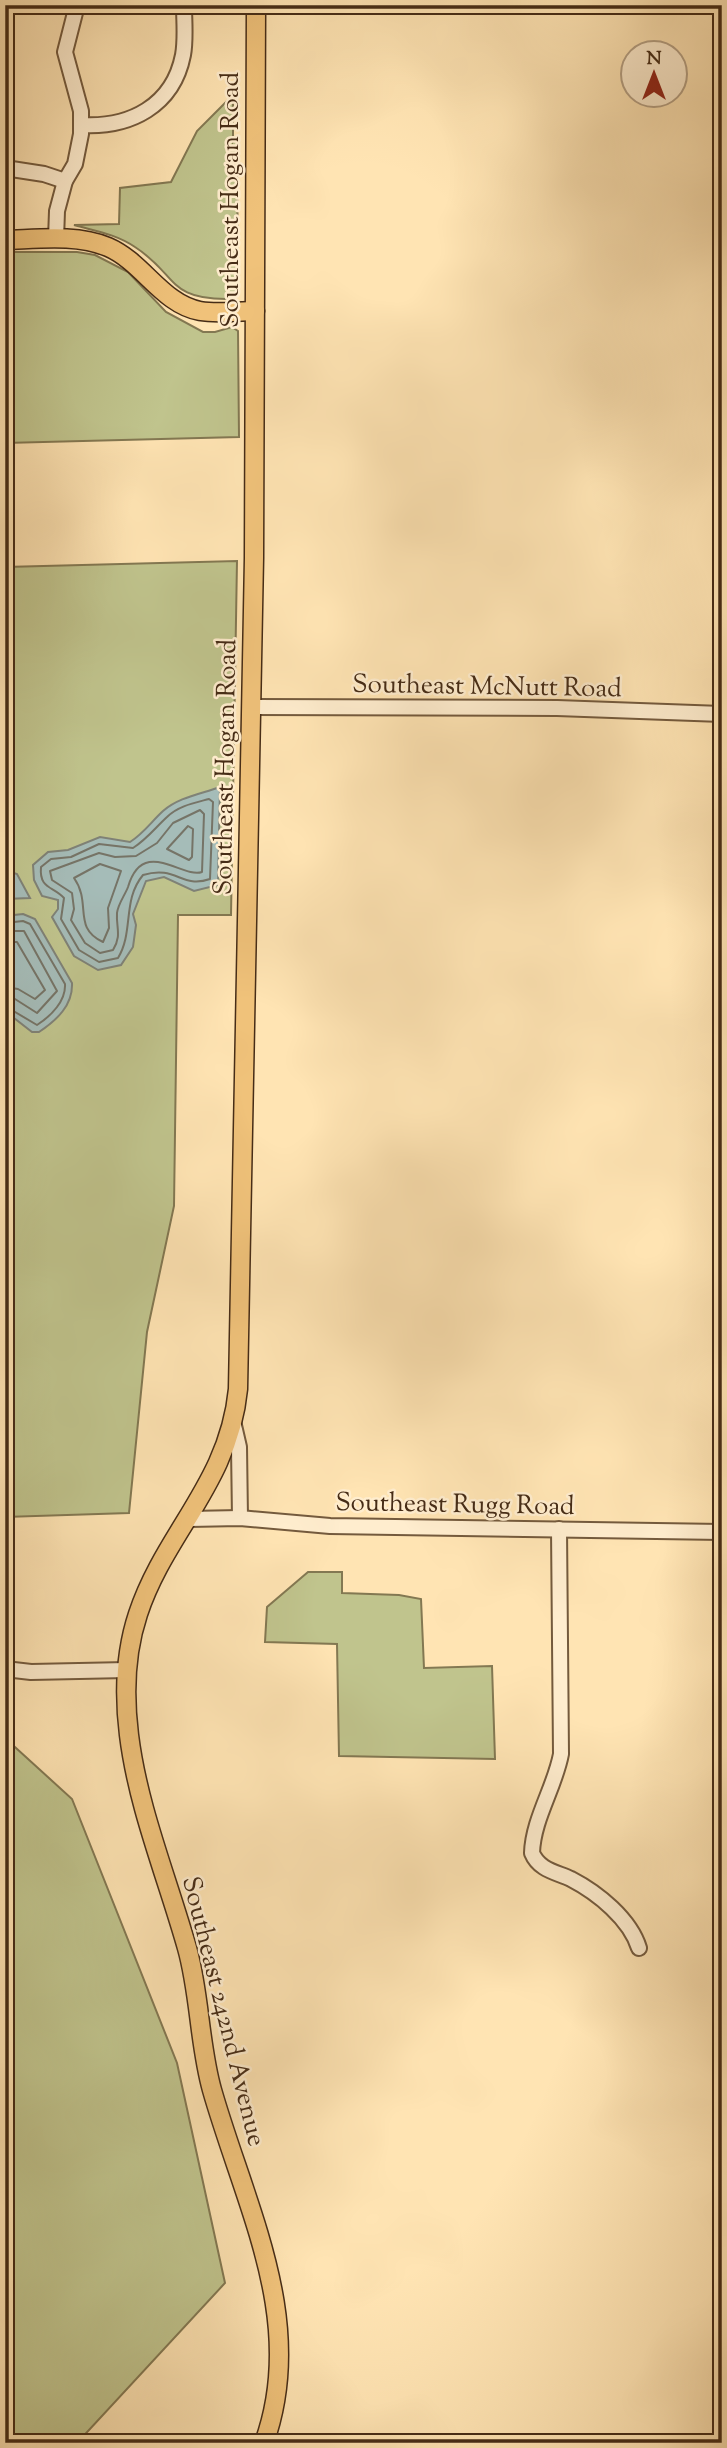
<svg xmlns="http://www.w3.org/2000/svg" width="727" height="2448" viewBox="0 0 727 2448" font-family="'Sorts Mill Goudy',serif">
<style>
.green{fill:#c0c48d;stroke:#837852;stroke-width:2}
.water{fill:#a5bcb8;stroke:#7f8277;stroke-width:2}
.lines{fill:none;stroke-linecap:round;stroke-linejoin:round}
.shore{stroke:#767467;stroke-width:2}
.minor-casing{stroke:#745a3d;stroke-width:18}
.major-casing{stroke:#462c16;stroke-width:21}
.minor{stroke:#ffedce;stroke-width:14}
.major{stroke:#f0c27a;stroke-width:18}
.labels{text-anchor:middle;stroke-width:5;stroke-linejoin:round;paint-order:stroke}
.street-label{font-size:26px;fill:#462c16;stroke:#ffedce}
</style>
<rect width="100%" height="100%" fill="#ffe4b3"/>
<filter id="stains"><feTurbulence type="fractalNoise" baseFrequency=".00286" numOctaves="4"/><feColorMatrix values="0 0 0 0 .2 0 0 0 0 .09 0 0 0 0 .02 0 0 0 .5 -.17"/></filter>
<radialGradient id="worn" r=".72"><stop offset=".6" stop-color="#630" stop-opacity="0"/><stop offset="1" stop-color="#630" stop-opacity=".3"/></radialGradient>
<g class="green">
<path d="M 233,95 L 233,142 L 237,137 L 238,290 L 229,299 C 167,300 178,275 135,247 C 116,234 95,231 74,225 L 119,224 L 120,188 L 171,182 L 197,131 Z"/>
<path d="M 5,252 L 77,252 L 95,255 L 128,272 L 166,312 L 203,332 L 215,332 L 232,327 L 238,331 L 239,437 L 5,443 Z"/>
<path d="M 237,561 L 231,915 L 178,915 L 174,1206 L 147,1332 L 129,1513 L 5,1517 L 5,567 Z"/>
<path d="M 308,1572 L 342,1572 L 342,1593 L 399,1595 L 421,1599 L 424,1668 L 492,1666 L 495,1759 L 339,1756 L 337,1644 L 265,1642 L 267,1607 Z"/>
<path d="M 5,1738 L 72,1799 L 177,2063 L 225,2283 L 77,2443 L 5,2443 Z"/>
</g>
<g class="water">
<path d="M 220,787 L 218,885 L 194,891 L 164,877 L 146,881 L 133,914 L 136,925 L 133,947 L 121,965 L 98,970 L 74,956 L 52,917 L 58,909 L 58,900 L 42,896 L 34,880 L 33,865 L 48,852 L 68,850 L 100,837 L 130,842 C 144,833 151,822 163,811 C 179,797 201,794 220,787 Z"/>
<path d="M 5,870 L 17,874 L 30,898 L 5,899 Z"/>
<path d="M 23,914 L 35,919 L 72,983 C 73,1005 57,1020 39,1032 L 32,1032 L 5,1011 L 5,916 Z"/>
</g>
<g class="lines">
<g class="shore">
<path d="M 209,799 L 213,802 L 210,879 C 181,889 177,865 143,875 C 122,900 134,932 118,958 L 99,962 L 79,950 L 61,919 L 64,898 C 53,886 39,889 41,867 L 51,859 L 71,857 L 99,844 L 133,848 C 147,839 155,828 167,817 C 178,806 194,803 209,799 Z"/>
<path d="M 200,810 L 204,814 L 202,872 C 182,879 143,836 128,887 C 125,895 118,904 117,913 C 116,928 122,935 113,950 L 100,953 L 85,943 L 71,920 L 74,909 L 72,893 L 52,880 L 50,871 L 99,853 L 115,857 L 136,856 L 157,843 L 173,823 Z"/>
<path d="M 188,826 L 193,829 L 192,857 L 189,860 L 167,849 Z"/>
<path d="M 100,864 L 121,871 L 108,908 L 109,928 L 103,942 C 72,928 92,903 74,878 Z"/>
<path d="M 5,923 L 23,921 L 30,924 L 65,984 C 66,1001 51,1016 37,1025 L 5,1006"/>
<path d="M 5,931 L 24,931 L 57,991 L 37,1013 L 15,999 L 5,997"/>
<path d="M 5,942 L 17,942 L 45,990 L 35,999 L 18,989 L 5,987"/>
</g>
<g class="minor-casing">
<g id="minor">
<path d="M 81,125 C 130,128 173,106 183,55 C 186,39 184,21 184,5"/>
<path d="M 5,168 L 44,174 L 65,181"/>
<path d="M 56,239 L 57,211 L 65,181 L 75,164 L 81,134 L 81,111 L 65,52 L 77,5"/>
<path d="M 252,707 L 557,708 L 722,714"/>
<path d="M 233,1421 L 239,1447 L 240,1518"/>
<path d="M 189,1519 L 240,1518 L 330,1526 L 722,1532"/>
<path d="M 559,1529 L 561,1754 C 555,1787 533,1819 532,1853 C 539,1870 556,1872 571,1879 C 598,1893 630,1919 639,1948"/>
<path d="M 5,1669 L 31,1672 L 127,1670"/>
</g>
</g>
<g class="major-casing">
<g id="major">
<path d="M 256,5 L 254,558 L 238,1389 C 229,1483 165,1532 138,1614 C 125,1653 124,1695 129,1735 C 138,1808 167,1877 187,1948 C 200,1994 199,2044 212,2090 C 245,2206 308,2321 264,2443"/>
<path d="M 5,240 C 39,239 76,234 108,247 C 143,262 162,304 200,311 C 218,314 237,311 255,311"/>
</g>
</g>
<use href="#minor" class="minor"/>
<use href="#major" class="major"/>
</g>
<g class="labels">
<g class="street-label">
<text transform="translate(229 200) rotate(-90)" y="9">Southeast Hogan Road</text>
<text transform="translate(487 685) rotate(1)" y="9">Southeast McNutt Road</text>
<text transform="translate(224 767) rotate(-89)" y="9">Southeast Hogan Road</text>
<text transform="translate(455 1503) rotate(1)" y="9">Southeast Rugg Road</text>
<text transform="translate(225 2011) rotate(76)" y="9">Southeast 242nd Avenue</text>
</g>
</g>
<rect width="727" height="2448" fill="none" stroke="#ffe4b3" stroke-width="28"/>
<rect x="7" y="7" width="713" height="2434" fill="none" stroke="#462c16" stroke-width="3.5"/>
<rect x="14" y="14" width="699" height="2420" fill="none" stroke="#462c16" stroke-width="2"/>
<g transform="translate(654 74)"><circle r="33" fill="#ffedce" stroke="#b5a084" stroke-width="2"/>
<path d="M0-5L12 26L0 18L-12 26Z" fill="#8f2418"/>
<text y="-10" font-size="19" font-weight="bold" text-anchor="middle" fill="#462c16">N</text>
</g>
<rect width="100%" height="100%" filter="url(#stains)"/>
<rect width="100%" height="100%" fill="url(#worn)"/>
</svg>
